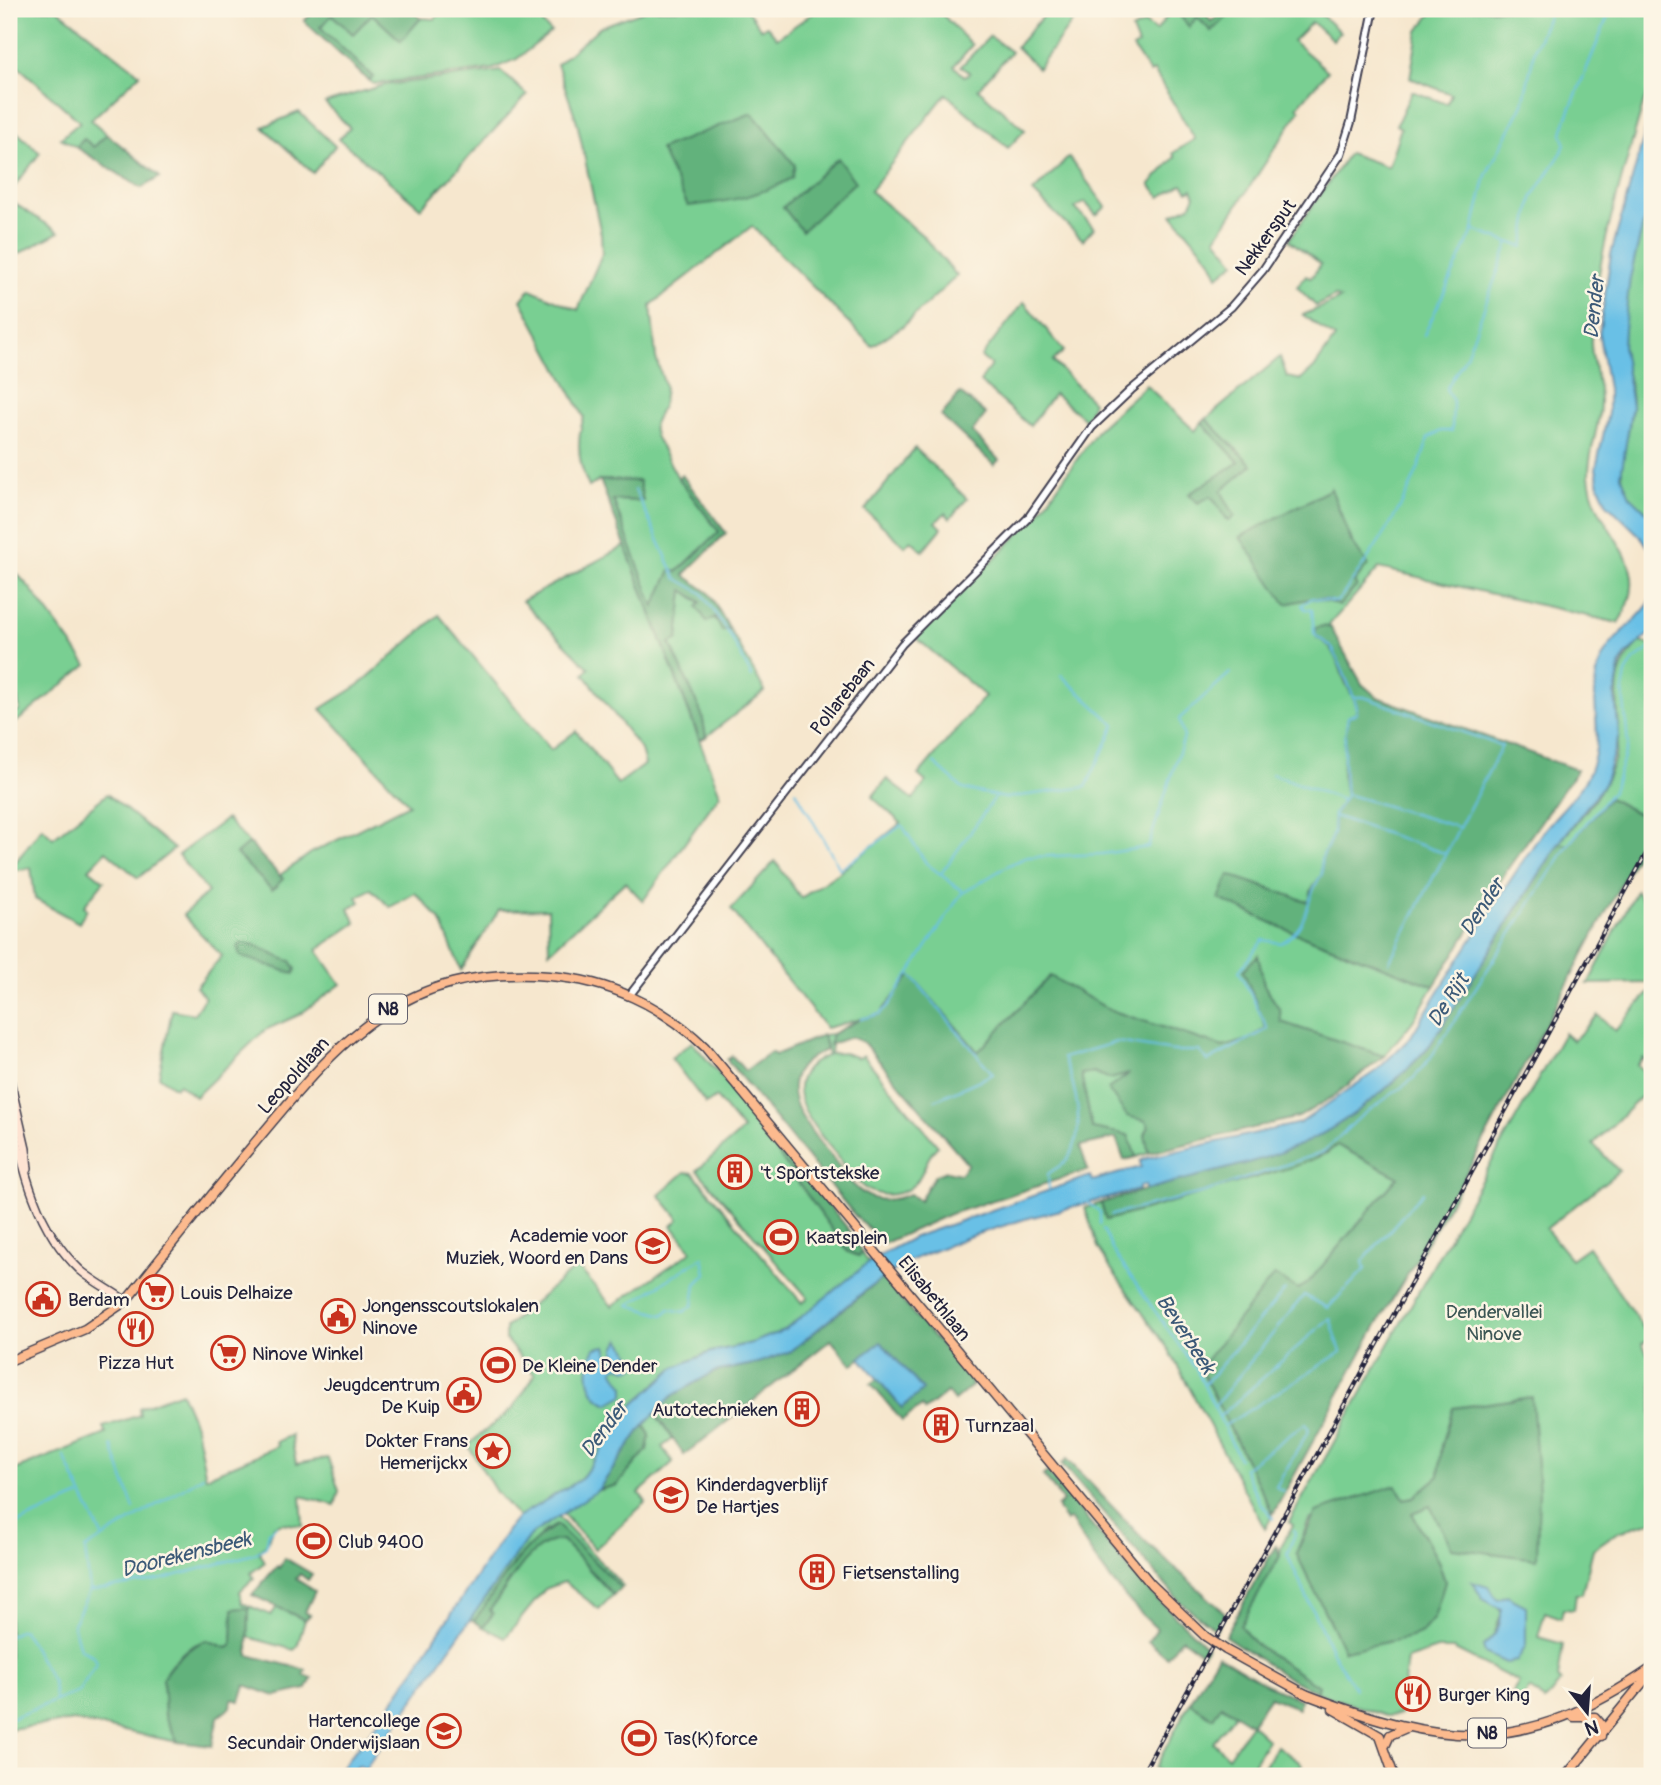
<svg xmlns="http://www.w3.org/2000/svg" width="1661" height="1785" viewBox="0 0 1661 1785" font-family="Pangolin,sans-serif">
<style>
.green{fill:#79cf92;stroke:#4e7866;stroke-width:2;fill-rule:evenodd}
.forest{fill:#62b27c;stroke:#426a5c;stroke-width:2}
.water{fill:#69c0e6;stroke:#467190;stroke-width:2}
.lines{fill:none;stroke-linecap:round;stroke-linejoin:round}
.stream{stroke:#69c0e6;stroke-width:2}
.tertiary-casing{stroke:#424051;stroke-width:10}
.secondary-casing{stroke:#424051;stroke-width:10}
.primary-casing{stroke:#424051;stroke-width:11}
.tertiary{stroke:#fff;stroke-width:6}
.secondary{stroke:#fee3d2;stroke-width:7}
.primary{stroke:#fcba8e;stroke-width:8}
.rail-casing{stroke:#22223b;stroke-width:4.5}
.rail{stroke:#fcf5e5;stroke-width:2;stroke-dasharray:5;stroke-linecap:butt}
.primary-bridge-casing{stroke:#424051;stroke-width:11;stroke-linecap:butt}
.primary-bridge{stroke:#fcba8e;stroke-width:8}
.labels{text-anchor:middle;stroke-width:5;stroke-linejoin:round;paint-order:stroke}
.shield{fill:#fcf5e5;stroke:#63616e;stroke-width:2}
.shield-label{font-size:18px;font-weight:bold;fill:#22223b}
.street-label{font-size:19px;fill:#22223b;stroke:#fcf5e5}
.poi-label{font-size:19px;fill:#22223b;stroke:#fcf5e5;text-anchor:start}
.park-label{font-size:19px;fill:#3c5655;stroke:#fcf5e5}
.water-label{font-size:21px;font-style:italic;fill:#3b5977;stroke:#fcf5e5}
</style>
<rect width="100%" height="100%" fill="#fcf5e5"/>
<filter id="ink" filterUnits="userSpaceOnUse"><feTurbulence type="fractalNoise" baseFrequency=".0143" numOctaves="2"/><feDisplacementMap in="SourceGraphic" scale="14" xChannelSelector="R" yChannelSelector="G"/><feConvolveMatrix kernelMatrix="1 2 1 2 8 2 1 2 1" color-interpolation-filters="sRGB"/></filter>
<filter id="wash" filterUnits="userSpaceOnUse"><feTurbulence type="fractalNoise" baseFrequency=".00686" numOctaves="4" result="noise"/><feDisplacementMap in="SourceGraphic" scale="28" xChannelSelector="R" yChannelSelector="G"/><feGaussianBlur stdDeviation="1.57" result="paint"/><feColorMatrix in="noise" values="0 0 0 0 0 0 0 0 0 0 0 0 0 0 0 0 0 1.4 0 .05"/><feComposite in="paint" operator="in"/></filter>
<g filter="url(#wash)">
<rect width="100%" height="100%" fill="#f6e7ce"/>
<g class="green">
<path d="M 9,9 L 57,9 L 140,74 L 91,120 L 107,134 L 94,147 L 84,139 L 76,147 L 61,138 L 80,122 L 9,58 Z"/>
<path d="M 443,9 L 565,9 L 557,17 L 551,13 L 543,24 L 551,32 L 517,59 L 493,69 L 373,84 L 369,81 L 373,77 L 320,28 L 332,15 L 372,14 L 401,40 L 421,18 L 435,19 Z"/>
<path d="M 648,9 L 746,9 L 761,29 L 767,26 L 777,38 L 819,9 L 937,9 L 972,45 L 954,66 L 965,77 L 970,73 L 961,66 L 990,36 L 1011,52 L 978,89 L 1025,130 L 1008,148 L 946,94 L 870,191 L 922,235 L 957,276 L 903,326 L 872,346 L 752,226 L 651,305 L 656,358 L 665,386 L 663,404 L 653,426 L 655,436 L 678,478 L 719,532 L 677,572 L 671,570 L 654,607 L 613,500 L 643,501 L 639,481 L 600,480 L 589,487 C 578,464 576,440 584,417 L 521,300 L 530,289 L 578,310 L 602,254 L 601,234 L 577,122 L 557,64 L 600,27 ZM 855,182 L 802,230 L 783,207 Z"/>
<path d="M 1049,9 L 1065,9 L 1076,17 L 1038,68 L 1016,47 Z"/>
<path d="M 1172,9 L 1182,9 L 1180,16 L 1190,26 L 1197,17 L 1211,31 L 1233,11 L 1232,9 L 1315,9 L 1340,32 L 1333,40 L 1312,22 L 1293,41 L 1328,71 L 1297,107 L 1300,110 L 1216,238 L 1235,262 L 1218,276 L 1210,259 L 1172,214 L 1190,206 L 1195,196 L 1192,189 L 1188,191 L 1183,184 L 1160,197 L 1150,184 L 1175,157 L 1173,153 L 1195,139 L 1154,71 L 1150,73 L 1133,48 L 1138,45 L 1132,30 L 1145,23 L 1156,31 Z"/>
<path d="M 1435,9 L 1652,9 L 1652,87 L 1644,101 C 1622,179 1595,259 1591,340 C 1590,361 1601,382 1600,403 C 1600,428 1588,450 1589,476 C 1594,535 1661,561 1618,623 L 1379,568 L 1329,625 L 1331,628 L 1323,626 L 1317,638 C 1340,649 1337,667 1347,686 C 1351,694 1355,699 1357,708 L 1345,741 L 1342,775 L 1346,796 L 1334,814 L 1333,834 L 1321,860 L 1322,874 L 1312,889 L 1309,903 L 1229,875 L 1220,898 L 1285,929 L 1434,986 L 1413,1021 L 1384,1056 L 1281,1022 L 1280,1010 L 1264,985 L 1258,956 L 1266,1028 L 1248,1040 L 1223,1047 L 1110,1010 L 1050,976 L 978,1053 L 911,975 L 880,1014 L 826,1028 L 731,909 L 775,861 L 801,898 L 841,871 L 901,823 L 872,797 L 887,779 L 913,799 L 926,782 L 918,775 L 985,696 L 915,637 L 1037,516 L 1099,428 L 1146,385 L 1195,431 L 1202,423 L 1239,462 L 1211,496 L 1228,521 L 1220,491 L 1252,465 L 1206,419 L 1280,357 L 1287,377 L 1301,380 L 1314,368 L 1335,338 L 1303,315 L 1340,299 L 1335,296 L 1316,306 L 1297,287 L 1306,275 L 1311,278 L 1321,264 L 1289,240 L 1349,153 L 1388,167 L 1401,128 L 1396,125 L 1412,91 L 1447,104 L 1451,94 L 1410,78 L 1418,31 ZM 1331,489 L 1356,551 L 1353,583 L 1357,586 L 1339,605 L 1312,598 Z"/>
<path d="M 501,71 L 527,95 L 421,208 L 339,139 L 350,128 L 325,103 L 384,85 Z"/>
<path d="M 299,112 L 335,146 L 313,173 L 263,127 Z"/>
<path d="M 9,125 L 40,153 L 9,194 Z"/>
<path d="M 1069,157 L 1106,207 L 1096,215 L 1085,202 L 1075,208 L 1094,228 L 1083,240 L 1033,192 Z"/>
<path d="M 1652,188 L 1652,514 C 1600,493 1631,442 1632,405 C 1632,385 1623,366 1623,346 C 1622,293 1638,239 1652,188 Z"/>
<path d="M 9,200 L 59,232 L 9,259 Z"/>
<path d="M 1024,302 L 1064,351 L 1053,361 L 1093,402 L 1086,420 L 1054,394 L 1030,426 L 980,382 L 991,365 L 981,357 Z"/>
<path d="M 915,448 L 967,499 L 950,518 L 945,513 L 936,522 L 942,528 L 923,551 L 911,540 L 905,546 L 865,510 Z"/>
<path d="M 625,546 L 720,794 L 643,901 L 625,882 L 549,952 L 548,909 L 499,910 L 461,970 L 440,919 L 415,893 L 390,907 L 371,889 L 357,897 L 360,902 L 349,909 L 356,923 L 317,950 L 341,984 L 299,1015 L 265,1030 L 195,1097 L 179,1084 L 175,1088 L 159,1076 L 172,1010 L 194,1014 L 205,997 L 196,987 L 222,956 L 183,915 L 208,892 L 178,855 L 226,819 L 249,843 L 237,854 L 283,879 L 280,875 L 311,853 L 409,804 L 321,709 L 359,685 L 439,615 L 551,750 L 576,731 L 618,784 L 645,764 L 641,750 L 584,674 L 589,668 L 522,601 Z"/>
<path d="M 9,565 L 30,588 L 87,665 L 9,728 L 9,714 L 20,711 L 15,685 L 9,686 Z"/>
<path d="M 683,590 C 700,602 713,612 722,631 L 729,628 L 765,691 L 706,737 L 702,715 L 670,642 L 678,639 Z"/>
<path d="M 1640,642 L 1652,645 L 1652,821 L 1609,798 L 1568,845 L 1559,843 C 1582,816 1608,789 1616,753 C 1626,708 1601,680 1640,642 Z"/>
<path d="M 107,794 L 174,849 L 138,878 L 106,851 L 89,869 L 104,881 L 84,906 L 87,909 L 79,923 L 35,899 L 31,868 L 9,871 L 42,827 L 53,838 Z"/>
<path d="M 1636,891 L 1652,913 L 1652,983 L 1588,984 Z"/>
<path d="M 1652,989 L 1652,1058 L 1648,1063 L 1643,1058 L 1637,1065 L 1652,1079 L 1652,1086 L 1593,1144 L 1619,1171 L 1546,1229 L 1571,1259 L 1588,1247 L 1650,1338 L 1642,1344 L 1652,1361 L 1652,1521 L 1618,1532 L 1593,1549 L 1582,1594 L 1576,1594 L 1574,1610 L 1563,1609 L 1561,1618 L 1545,1612 L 1538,1637 L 1563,1644 L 1558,1679 L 1561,1681 L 1545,1701 L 1530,1689 L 1521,1701 L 1512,1694 L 1519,1682 L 1453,1649 L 1437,1649 L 1407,1659 L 1400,1715 L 1385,1716 L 1316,1692 L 1318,1686 L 1255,1644 L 1240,1626 L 1280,1556 L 1281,1546 L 1293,1525 L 1289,1522 L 1564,1033 L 1573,1041 L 1598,1015 L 1615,1031 ZM 1442,1445 L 1453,1548 L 1430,1505 L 1412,1513 L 1439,1563 L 1445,1581 L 1437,1606 L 1344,1651 L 1296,1553 L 1309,1520 L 1396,1485 L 1404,1499 L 1414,1497 L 1439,1476 ZM 1480,1590 L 1524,1615 L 1526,1645 L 1484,1646 L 1493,1638 L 1502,1612 Z"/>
<path d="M 832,1034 L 830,1054 L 844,1053 L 859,1058 L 863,1055 L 938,1146 C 921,1160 926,1185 899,1193 C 889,1196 877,1195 868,1190 C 855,1183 845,1165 836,1154 C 811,1124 771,1079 828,1055 L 823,1035 Z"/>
<path d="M 692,1042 L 765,1128 L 762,1131 L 848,1252 L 859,1256 L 862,1253 L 869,1263 L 785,1330 L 752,1343 L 711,1352 L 675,1367 L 634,1404 L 581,1479 L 518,1517 L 496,1492 L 468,1445 L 513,1408 L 535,1375 L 505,1339 L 505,1328 L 577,1266 L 612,1306 L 692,1251 L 672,1226 L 679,1219 L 659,1195 L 685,1172 L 693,1173 L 802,1303 L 808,1298 L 697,1170 L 743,1130 L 716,1097 L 706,1104 L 671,1058 Z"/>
<path d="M 1093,1072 L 1110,1079 L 1132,1073 L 1127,1116 L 1146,1120 L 1149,1126 L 1145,1135 L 1149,1153 L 1136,1157 L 1128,1135 L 1092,1128 L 1081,1074 Z"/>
<path d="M 1337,1145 L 1398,1177 L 1307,1284 L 1298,1289 L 1274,1275 L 1200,1368 L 1273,1514 L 1265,1529 L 1169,1350 L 1109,1266 L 1098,1247 L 1085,1208 L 1101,1203 L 1106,1220 L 1271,1173 L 1327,1153 Z"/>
<path d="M 181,1392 L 196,1427 L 206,1477 L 278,1446 L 276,1442 L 291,1435 L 296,1464 L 328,1458 L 339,1491 L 335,1505 L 301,1496 L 303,1526 L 282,1523 L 274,1526 L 266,1545 L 259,1551 L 265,1562 L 251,1573 L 254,1578 L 240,1591 L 242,1603 L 271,1615 L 277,1607 L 305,1620 L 297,1647 L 294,1650 L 248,1637 L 249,1609 L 234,1609 L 232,1646 L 227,1648 C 222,1647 216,1642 211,1642 C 190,1640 173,1661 163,1677 L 165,1716 L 178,1742 L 75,1721 L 9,1729 L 9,1472 L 106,1434 L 103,1427 L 140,1415 L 139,1408 Z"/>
<path d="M 655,1413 L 673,1439 L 662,1447 L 673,1462 L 639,1493 L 646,1502 L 595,1549 L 562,1513 L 598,1490 L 617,1485 L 647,1450 L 650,1435 L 644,1425 Z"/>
<path d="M 557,1516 L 623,1586 L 621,1588 L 557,1525 L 544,1531 L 474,1621 L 470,1619 L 529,1536 Z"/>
<path d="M 550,1540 L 562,1540 L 613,1595 L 599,1609 L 564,1582 L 545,1589 L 505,1638 L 483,1627 L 493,1614 L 490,1610 C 507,1588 524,1552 550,1540 Z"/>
<path d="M 1190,1702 L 1212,1717 L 1220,1705 L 1235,1714 L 1213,1742 L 1228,1757 L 1251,1724 L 1268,1740 L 1246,1775 L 1160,1776 L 1162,1772 L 1155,1768 Z"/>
<path d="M 1277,1746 L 1302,1764 L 1294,1776 L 1258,1776 Z"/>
</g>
<g class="forest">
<path d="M 316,9 L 410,9 L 421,18 L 401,41 L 372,14 L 353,34 L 332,15 L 320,27 L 373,77 L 369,81 L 304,21 Z"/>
<path d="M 1182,9 L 1203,9 L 1211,21 L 1225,9 L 1234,11 L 1211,31 L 1197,17 L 1189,27 L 1180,16 Z"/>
<path d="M 752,113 L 795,165 L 792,178 C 758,197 727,202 688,206 L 660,149 Z"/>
<path d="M 107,134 L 160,177 L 141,188 L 76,147 L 84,139 L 94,147 Z"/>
<path d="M 838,158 L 855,182 L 802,231 L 783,207 Z"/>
<path d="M 960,393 L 986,414 L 972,432 L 999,460 L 994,465 L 941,416 Z"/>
<path d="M 1206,419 L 1252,465 L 1221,491 L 1235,516 L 1229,521 L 1211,496 L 1198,503 L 1189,494 L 1239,462 L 1202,423 Z"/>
<path d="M 682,475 L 726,533 L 684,575 L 709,593 L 729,628 L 722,631 L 715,617 L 707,622 L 697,607 L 701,602 L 683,590 L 678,639 L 670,643 L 702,715 L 706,737 L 700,740 L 600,480 L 639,481 L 643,501 L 613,500 L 654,607 L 671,570 L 677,572 L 719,532 L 678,478 Z"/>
<path d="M 1331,489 L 1351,541 L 1368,565 L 1354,583 L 1357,586 L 1339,606 C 1324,593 1304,600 1286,604 L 1240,537 Z"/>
<path d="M 1323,626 L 1331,628 L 1362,684 L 1377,697 L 1577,770 L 1509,867 L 1434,986 L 1285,929 L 1219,899 L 1229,875 L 1309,902 L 1312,889 L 1322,874 L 1321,860 L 1333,834 L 1334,814 L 1346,796 C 1343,770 1343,743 1348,717 L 1356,713 L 1357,708 C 1356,701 1336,653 1332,648 C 1327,642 1320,640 1314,634 L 1315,628 Z"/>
<path d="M 1609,798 L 1652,821 L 1652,826 L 1451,1202 L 1378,1323 L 1273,1514 L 1200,1368 L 1274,1275 L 1298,1289 L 1307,1284 L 1398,1177 L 1337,1145 C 1311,1166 1272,1172 1241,1181 C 1196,1195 1152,1209 1106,1220 L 1101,1203 L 1304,1143 L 1395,1081 L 1430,1045 L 1559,843 L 1568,845 Z"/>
<path d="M 249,843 L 283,879 L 272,890 L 236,854 Z"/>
<path d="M 241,943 C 260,943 272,957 291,961 L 296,969 L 294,974 L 240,956 L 238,946 Z"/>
<path d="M 1258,955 L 1264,985 L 1280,1010 L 1281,1022 L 1384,1056 L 1334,1096 L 1299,1117 L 1149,1153 L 1145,1135 L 1149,1126 L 1146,1121 L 1127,1116 L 1108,1089 L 1129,1074 L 1110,1079 L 1094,1072 L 1081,1074 L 1092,1128 L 1128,1135 L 1136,1157 L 1124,1160 L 1116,1138 L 1080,1146 L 1088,1170 L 950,1214 L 885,1243 L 857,1218 L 727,1060 L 732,1056 L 745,1071 L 771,1052 L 775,1055 L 823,1035 L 826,1050 C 763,1076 804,1124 832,1157 C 843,1172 855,1192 873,1198 C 886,1202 898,1199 910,1194 L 919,1201 L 935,1175 L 947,1171 L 960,1174 L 968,1164 L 863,1042 L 851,1037 L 829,1045 L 832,1034 L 861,1019 L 880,1014 L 911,975 L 978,1052 L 1050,976 L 1110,1010 L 1223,1047 L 1248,1040 L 1266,1028 L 1243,970 Z"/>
<path d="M 765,1128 L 846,1226 L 862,1253 L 859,1256 L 848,1252 L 761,1130 Z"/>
<path d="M 882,1278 L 970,1378 L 972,1386 L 954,1401 L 947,1392 L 925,1410 L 922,1406 L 902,1421 L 871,1384 L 878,1379 L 902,1408 L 881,1343 L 852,1365 L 831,1340 L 684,1455 L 655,1413 L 672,1396 L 714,1372 L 758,1363 L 791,1351 Z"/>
<path d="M 1532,1397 L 1539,1491 L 1537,1559 L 1452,1548 L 1430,1506 L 1412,1513 L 1439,1563 L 1445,1582 L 1434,1618 L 1422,1632 L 1411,1637 L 1344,1651 L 1296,1553 L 1316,1512 L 1396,1485 L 1404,1499 L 1414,1497 L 1439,1476 L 1442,1445 L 1453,1408 Z"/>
<path d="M 644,1425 L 650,1435 L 647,1450 L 617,1485 L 598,1490 Z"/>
<path d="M 1067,1459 L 1145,1541 L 1225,1613 L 1216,1630 L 1179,1601 L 1062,1464 Z"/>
<path d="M 1048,1472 L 1137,1579 L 1207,1647 L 1203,1654 L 1182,1638 L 1167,1657 L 1148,1641 L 1157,1629 C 1119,1594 1096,1563 1070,1519 L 1066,1522 L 1057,1507 L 1063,1501 L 1043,1475 Z"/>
<path d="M 557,1525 L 621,1588 L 613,1595 L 562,1540 C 529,1541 508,1586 490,1610 L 493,1614 L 483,1627 L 474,1621 C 498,1588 521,1544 557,1525 Z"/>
<path d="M 1276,1545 L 1280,1556 L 1240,1626 L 1255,1644 L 1318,1686 L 1316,1692 L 1285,1676 L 1225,1636 Z"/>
<path d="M 285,1558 L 312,1574 L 308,1580 L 300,1574 L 296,1579 L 315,1591 L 305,1612 L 310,1615 L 305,1620 L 252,1595 L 277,1566 L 279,1568 Z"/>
<path d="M 241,1608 L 249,1608 L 248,1655 L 306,1670 L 304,1675 L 312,1678 L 307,1689 L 275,1696 L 245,1685 L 240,1701 L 232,1699 L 231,1707 L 218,1717 L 212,1746 L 178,1742 L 165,1716 L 163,1677 C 174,1660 187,1648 206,1640 L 227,1648 L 232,1646 L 233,1609 Z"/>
<path d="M 1218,1655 L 1266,1684 L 1301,1700 L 1298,1708 L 1270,1697 L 1251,1724 L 1221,1705 L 1213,1718 L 1190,1702 Z"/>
</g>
<g class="water">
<path d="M 1652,108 L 1652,188 L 1630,278 L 1624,329 L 1623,348 L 1632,406 L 1621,475 L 1630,496 L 1652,517 L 1652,553 L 1642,538 L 1607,504 L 1599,486 L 1596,468 L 1608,413 L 1608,389 L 1599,335 L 1611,254 Z"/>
<path d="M 1652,599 L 1652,632 L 1626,655 L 1620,666 L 1615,696 L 1619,735 L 1604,784 L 1559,843 L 1430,1045 C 1398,1082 1347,1124 1302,1144 C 1253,1165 1197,1175 1146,1190 L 1145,1185 L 1139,1187 L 1139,1190 L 1025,1219 L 968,1237 L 909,1261 L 867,1289 L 791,1351 L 758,1363 L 714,1372 L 672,1396 L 644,1425 L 598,1490 L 529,1536 L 365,1769 L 359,1765 L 349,1776 L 334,1776 L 383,1716 L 508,1529 L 518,1517 L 581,1479 L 634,1404 L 675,1367 L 711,1352 L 752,1343 L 785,1330 L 873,1259 L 914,1237 L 1090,1176 L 1092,1181 L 1141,1167 L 1140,1161 L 1147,1158 L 1300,1123 L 1377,1070 L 1410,1038 C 1451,970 1495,903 1539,837 C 1553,817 1574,800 1586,779 C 1608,738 1588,707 1598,669 C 1606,638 1636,626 1652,599 Z"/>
<path d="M 620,1339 L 638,1365 L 630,1370 L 618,1366 L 613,1370 L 624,1387 L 624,1395 L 608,1404 C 586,1394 584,1368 595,1348 L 606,1346 L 610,1361 L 615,1360 L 615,1348 Z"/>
<path d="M 881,1342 L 923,1390 L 902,1408 L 860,1358 Z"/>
<path d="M 1472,1582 L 1488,1587 L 1498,1600 L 1507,1596 L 1526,1606 L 1526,1645 L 1517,1661 L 1506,1663 L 1485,1653 L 1483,1646 C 1496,1636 1502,1625 1501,1609 L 1483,1599 Z"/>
</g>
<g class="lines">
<g class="stream">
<path d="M 1507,242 L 1473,230 L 1486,175 L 1523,104 L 1535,48 L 1551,9"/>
<path d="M 1424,335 L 1473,231"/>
<path d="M 635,490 L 676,578 L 702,593 L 731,637 L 752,677"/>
<path d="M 1354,697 L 1364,697 L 1502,746 L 1389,962"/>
<path d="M 934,763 L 963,789 L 996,796 L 940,875"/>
<path d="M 1272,774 L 1343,800"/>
<path d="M 796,791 L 840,869 L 902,825 L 926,863 L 962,891"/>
<path d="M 1346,794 L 1458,827"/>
<path d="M 996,796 L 1005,798 L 1086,787 L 1115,725 L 1061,675"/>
<path d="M 1334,816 L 1444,853"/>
<path d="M 911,975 L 993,1074 L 935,1100"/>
<path d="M 861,1019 L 880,1014 L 889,1005 L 961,894 L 1009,865 L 1027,857 L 1102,854 L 1148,847 L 1184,737 L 1179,719 L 1230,673"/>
<path d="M 1049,1189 L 1048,1174 C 1054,1169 1061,1166 1066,1161 C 1088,1134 1076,1085 1063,1058 L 1117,1042 L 1174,1051 L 1199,1051 L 1208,1061 L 1268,1029 L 1239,971 L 1263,940 L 1281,943 C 1313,924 1303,900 1322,874 L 1321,860 L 1333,834 L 1334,814 L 1346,796 C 1343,770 1343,743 1348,717 L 1356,713 L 1357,708 C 1356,701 1336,653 1332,648 C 1327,642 1320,640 1314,634 L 1312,610 L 1305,609 L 1302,605 L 1312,598 L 1336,602 L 1342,596 C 1375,548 1414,496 1428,438 L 1441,431 L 1452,431 L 1453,401 L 1446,389 L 1466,356 L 1509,242 L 1523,247 L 1532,198 L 1562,152 L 1565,143 L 1562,133 L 1567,117 L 1611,9"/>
<path d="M 1086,1201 L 1100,1212 L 1100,1224"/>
<path d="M 1111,1215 L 1205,1192 L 1323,1152 L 1360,1117 L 1413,1079 L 1431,1057 L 1568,845 L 1613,791 L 1628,745 L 1623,690 L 1626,673 L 1634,660 L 1652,647"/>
<path d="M 1103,1229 L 1113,1251 L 1197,1371 L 1239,1458"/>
<path d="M 703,1257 L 706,1274 L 696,1284 L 693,1305 L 684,1312 L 669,1309 L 663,1315 L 629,1305 Z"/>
<path d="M 1204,1385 L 1285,1290"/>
<path d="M 1214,1407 L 1304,1295 L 1328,1308 L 1365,1269 L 1363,1261 L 1423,1192"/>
<path d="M 1219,1417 L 1330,1318 L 1341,1352 L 1224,1426"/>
<path d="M 112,1446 L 134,1509"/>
<path d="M 64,1457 L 102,1536"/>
<path d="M 1244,1468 L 1306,1423 L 1309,1430 L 1276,1487 L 1283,1491"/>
<path d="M 1244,1469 L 1260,1503 L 1274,1518"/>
<path d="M 9,1527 L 80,1496"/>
<path d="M 1294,1530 L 1295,1534 L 1287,1554 L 1332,1652 L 1355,1689"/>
<path d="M 91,1591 L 163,1579 L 254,1554 L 266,1547 L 269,1532 L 276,1526"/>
<path d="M 9,1636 L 20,1630 L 24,1631 L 53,1683 L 55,1699"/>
<path d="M 9,1719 L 78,1692 L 97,1663 L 94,1656 L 80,1649 L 73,1624 L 90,1590 L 85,1549 L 203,1476"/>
</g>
</g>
</g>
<g filter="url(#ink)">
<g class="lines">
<g class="tertiary-casing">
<path id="tertiary" d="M 629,996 L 902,644 L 1028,518 L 1092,427 L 1131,390 L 1231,307 L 1263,270 L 1341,154 L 1351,122 L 1374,9"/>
</g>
<g class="secondary-casing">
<g id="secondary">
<path d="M 9,1076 L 26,1149 L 28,1169"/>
<path d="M 9,1102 C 22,1163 33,1226 80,1270 C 94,1282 111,1290 126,1301"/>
</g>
</g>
<g class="primary-casing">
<g id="primary">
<path d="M 9,1361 L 85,1329 L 126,1301 C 168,1249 210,1196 253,1145 C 339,1041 402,964 549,976 C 608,980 663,1006 705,1047 L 1151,1584 L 1205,1636"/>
<path d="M 1226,1650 L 1309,1696"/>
<path d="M 1305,1694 C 1446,1748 1524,1756 1652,1668"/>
<path d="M 1333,1709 L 1380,1736 L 1394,1776"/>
<path d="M 1574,1717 L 1595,1717 L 1601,1724 L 1601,1736"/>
<path d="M 1386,1744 L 1390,1735 L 1406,1728"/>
<path d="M 1566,1776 L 1648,1676"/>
</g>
</g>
<use href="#tertiary" class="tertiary"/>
<use href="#secondary" class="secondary"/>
<use href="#primary" class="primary"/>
<g class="rail-casing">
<path id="rail" d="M 1141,1776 L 1652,843"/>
</g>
<use href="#rail" class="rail"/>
<g class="primary-bridge-casing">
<path id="primary-bridge" d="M 1205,1636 L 1226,1650"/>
</g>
<use href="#primary-bridge" class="primary-bridge"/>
</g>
</g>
<defs>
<g id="building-ring" transform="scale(1.75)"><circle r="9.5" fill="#fcf5e5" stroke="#c8321e" stroke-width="1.5"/><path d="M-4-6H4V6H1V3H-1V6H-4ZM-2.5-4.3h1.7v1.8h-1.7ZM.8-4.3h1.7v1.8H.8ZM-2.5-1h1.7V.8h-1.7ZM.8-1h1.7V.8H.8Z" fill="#c8321e"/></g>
<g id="stadium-ring" transform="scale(1.75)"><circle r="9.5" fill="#fcf5e5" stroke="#c8321e" stroke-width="1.5"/><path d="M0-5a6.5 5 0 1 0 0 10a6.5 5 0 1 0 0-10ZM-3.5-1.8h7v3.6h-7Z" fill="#c8321e"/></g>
<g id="school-ring" transform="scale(1.75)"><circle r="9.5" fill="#fcf5e5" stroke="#c8321e" stroke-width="1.5"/><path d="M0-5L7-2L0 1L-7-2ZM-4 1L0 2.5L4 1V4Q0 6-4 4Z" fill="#c8321e"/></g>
<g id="supermarket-ring" transform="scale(1.75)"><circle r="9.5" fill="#fcf5e5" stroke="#c8321e" stroke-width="1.5"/><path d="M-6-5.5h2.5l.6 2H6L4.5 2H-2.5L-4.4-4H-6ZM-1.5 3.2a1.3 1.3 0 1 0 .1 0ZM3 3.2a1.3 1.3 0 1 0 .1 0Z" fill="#c8321e"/></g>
<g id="civic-ring" transform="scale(1.75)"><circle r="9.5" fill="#fcf5e5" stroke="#c8321e" stroke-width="1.5"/><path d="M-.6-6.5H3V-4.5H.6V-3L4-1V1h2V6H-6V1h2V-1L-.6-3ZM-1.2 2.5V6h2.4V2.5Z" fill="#c8321e"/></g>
<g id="restaurant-ring" transform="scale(1.75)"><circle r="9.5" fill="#fcf5e5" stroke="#c8321e" stroke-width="1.5"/><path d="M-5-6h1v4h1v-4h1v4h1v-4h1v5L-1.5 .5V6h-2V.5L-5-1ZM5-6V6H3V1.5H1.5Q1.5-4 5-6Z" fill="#c8321e"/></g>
<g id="sight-ring" transform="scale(1.75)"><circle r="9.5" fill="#fcf5e5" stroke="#c8321e" stroke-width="1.5"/><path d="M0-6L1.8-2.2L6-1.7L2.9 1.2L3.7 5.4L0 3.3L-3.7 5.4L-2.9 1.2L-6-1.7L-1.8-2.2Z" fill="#c8321e"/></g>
</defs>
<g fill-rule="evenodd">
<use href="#building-ring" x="735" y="1172"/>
<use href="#stadium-ring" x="781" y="1237"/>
<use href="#school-ring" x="653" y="1246"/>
<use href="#supermarket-ring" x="156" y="1292"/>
<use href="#civic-ring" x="43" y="1299"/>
<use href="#civic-ring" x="338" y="1316"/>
<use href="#restaurant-ring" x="136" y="1329"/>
<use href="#supermarket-ring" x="228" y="1353"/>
<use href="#stadium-ring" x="498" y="1365"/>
<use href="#civic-ring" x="464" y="1395"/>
<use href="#building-ring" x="802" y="1409"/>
<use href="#building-ring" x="941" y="1425"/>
<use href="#sight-ring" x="493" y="1451"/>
<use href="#school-ring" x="671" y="1495"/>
<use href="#stadium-ring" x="314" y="1541"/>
<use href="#building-ring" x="817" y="1572"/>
<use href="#restaurant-ring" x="1413" y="1694"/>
<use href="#school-ring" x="444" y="1731"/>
<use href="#stadium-ring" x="639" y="1738"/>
</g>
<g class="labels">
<g class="shield">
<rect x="369" y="994.5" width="38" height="29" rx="5"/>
<rect x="1468" y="1718.5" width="38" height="29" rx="5"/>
</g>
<g class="shield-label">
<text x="388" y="1015">N8</text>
<text x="1487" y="1739">N8</text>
</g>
<g class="street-label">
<text transform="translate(1265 237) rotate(-54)" y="7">Nekkersput</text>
<text transform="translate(842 696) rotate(-52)" y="7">Pollarebaan</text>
<text transform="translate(293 1075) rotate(-48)" y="7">Leopoldlaan</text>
<text transform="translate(935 1298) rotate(51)" y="7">Elisabethlaan</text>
</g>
<g class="poi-label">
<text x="760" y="1179">'t Sportstekske</text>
<text x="628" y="1242" text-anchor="end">Academie voor<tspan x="628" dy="22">Muziek, Woord en Dans</tspan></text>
<text x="806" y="1244">Kaatsplein</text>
<text x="180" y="1299">Louis Delhaize</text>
<text x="68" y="1306">Berdam</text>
<text x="362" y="1312">Jongensscoutslokalen<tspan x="362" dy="22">Ninove</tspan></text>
<text x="252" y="1360">Ninove Winkel</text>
<text x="136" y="1369" text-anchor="middle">Pizza Hut</text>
<text x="522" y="1372">De Kleine Dender</text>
<text x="440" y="1391" text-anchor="end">Jeugdcentrum<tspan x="440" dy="22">De Kuip</tspan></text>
<text x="778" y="1416" text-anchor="end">Autotechnieken</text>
<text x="965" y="1432">Turnzaal</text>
<text x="468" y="1447" text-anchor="end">Dokter Frans<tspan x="468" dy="22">Hemerijckx</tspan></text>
<text x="696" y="1491">Kinderdagverblijf<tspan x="696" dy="22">De Hartjes</tspan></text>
<text x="338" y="1548">Club 9400</text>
<text x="842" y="1579">Fietsenstalling</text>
<text x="1438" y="1701">Burger King</text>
<text x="420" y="1727" text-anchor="end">Hartencollege<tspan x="420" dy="22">Secundair Onderwijslaan</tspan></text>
<text x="664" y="1745">Tas(K)force</text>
</g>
<g class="park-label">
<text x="1494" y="1318">Dendervallei<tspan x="1494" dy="22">Ninove</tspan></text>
</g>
<g class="water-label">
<text transform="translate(1594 307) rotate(-84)" y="7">Dender</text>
<text transform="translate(1482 907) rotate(-57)" y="7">Dender</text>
<text transform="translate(1448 1000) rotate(-57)" y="7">De Rijt</text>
<text transform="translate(1186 1334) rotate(57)" y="7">Beverbeek</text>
<text transform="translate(604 1429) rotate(-53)" y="7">Dender</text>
<text transform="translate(186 1554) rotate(-14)" y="7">Doorekensbeek</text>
</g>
</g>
<rect width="1661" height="1785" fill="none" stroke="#fcf5e5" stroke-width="35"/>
<g transform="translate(1587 1712) rotate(163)" stroke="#fcf5e5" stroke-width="5" paint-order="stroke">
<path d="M0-5L12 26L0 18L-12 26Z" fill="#22223b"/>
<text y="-10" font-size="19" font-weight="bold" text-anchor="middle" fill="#22223b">N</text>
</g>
</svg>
